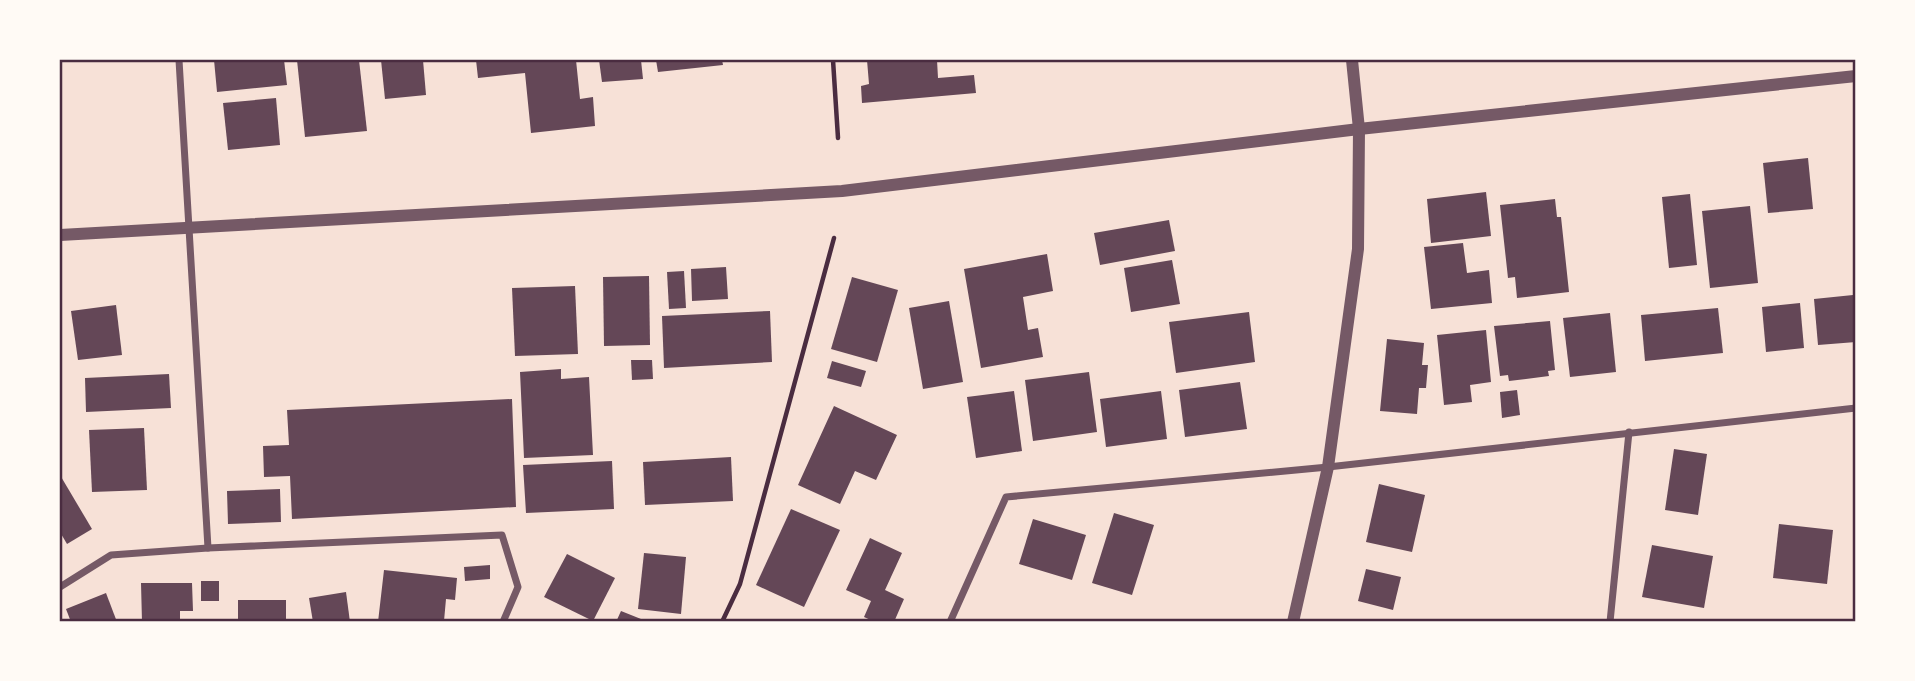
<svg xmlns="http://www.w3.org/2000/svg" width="1915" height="681" viewBox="0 0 1915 681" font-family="Signika,sans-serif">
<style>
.building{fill:#644757}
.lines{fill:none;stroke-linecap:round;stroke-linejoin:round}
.path{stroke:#4a2c40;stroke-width:4.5}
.minor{stroke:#755966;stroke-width:7}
.tertiary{stroke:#755966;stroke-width:12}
.neatline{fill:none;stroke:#4a2c40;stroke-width:2.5}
</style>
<rect width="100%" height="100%" fill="#f7e1d7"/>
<g class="building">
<path d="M 214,60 L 284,60 L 287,85 L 217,92 Z"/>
<path d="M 297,60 L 359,60 L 367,131 L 305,137 Z"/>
<path d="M 381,60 L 423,60 L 426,95 L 385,99 Z"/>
<path d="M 476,60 L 576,60 L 580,99 L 593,97 L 595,126 L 531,133 L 525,73 L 478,78 Z"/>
<path d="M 599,60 L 641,60 L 643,79 L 602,82 Z"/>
<path d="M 656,60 L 722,60 L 723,65 L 658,72 Z"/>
<path d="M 867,60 L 937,60 L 938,78 L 974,75 L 976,93 L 862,103 L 861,86 L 869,84 Z"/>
<path d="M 276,98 L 280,145 L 228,150 L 223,103 Z"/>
<path d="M 1808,158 L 1813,209 L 1768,213 L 1763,163 Z"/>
<path d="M 1486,192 L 1491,236 L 1431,243 L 1427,199 Z"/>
<path d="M 1690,194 L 1697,265 L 1669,268 L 1662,197 Z"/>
<path d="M 1555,199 L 1557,217 L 1561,217 L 1569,292 L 1517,298 L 1515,277 L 1508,278 L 1500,205 Z"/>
<path d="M 1750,206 L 1758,283 L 1710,288 L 1702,211 Z"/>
<path d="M 1169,220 L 1175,251 L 1100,265 L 1094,233 Z"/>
<path d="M 1463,243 L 1467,273 L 1489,270 L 1492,303 L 1431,309 L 1424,247 Z"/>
<path d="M 1047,254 L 1053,291 L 1023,297 L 1028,330 L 1038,328 L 1043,357 L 981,368 L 964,269 Z"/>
<path d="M 1172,260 L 1180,304 L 1131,312 L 1124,268 Z"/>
<path d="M 726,267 L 728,299 L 692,301 L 691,269 Z"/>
<path d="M 684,271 L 686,308 L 669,309 L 667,272 Z"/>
<path d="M 649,276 L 650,345 L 604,346 L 603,277 Z"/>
<path d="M 852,277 L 898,290 L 877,362 L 831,349 Z"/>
<path d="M 575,286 L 578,354 L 515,356 L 512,288 Z"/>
<path d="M 1853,295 L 1856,342 L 1818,345 L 1814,299 Z"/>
<path d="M 949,301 L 963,382 L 923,389 L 909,308 Z"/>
<path d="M 1800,303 L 1804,348 L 1766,352 L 1762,307 Z"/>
<path d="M 116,305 L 122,355 L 78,360 L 71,311 Z"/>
<path d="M 1718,308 L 1723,353 L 1645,361 L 1641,315 Z"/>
<path d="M 770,311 L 772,362 L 664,368 L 662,316 Z"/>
<path d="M 1249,312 L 1255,362 L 1176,373 L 1169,322 Z"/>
<path d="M 1610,313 L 1616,372 L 1570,377 L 1563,318 Z"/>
<path d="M 1550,321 L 1555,370 L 1548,371 L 1549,376 L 1509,381 L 1508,375 L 1500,376 L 1494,326 Z"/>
<path d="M 1486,330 L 1491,382 L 1470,385 L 1472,402 L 1444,405 L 1437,335 Z"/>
<path d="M 1387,339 L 1424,343 L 1422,365 L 1428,365 L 1426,388 L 1419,388 L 1417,414 L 1380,411 Z"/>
<path d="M 631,360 L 652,360 L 653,379 L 632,380 Z"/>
<path d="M 832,361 L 866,371 L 861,387 L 827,378 Z"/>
<path d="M 561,369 L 561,379 L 589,377 L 593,455 L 524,458 L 520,372 Z"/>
<path d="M 1089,372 L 1097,432 L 1033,441 L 1025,380 Z"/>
<path d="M 169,374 L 171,408 L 86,412 L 85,378 Z"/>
<path d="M 1240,382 L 1247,429 L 1185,437 L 1179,390 Z"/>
<path d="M 1517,390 L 1520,415 L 1502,418 L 1500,392 Z"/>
<path d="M 1014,391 L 1022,451 L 976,458 L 967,397 Z"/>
<path d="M 1161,391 L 1167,439 L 1106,447 L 1100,399 Z"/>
<path d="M 512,399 L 516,507 L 292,519 L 290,476 L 264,477 L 263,446 L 289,445 L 287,410 Z"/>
<path d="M 834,406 L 897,435 L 876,480 L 855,471 L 840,504 L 798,485 Z"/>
<path d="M 144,428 L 147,490 L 92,492 L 89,430 Z"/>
<path d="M 1674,449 L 1707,454 L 1698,515 L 1665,510 Z"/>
<path d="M 731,457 L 733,501 L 645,505 L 643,462 Z"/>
<path d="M 612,461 L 614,509 L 526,513 L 523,465 Z"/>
<path d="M 60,475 L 92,529 L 67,544 L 60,532 Z"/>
<path d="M 1379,484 L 1425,495 L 1412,552 L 1366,542 Z"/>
<path d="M 280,489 L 281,522 L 228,524 L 227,491 Z"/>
<path d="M 791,509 L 840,530 L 804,607 L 756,585 Z"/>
<path d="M 1114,513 L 1154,525 L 1132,595 L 1092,583 Z"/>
<path d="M 1033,519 L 1086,535 L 1072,580 L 1019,564 Z"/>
<path d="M 1779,524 L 1833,530 L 1827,584 L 1773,578 Z"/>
<path d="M 870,538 L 902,553 L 885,590 L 904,599 L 894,622 L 875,622 L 864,617 L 871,601 L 846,590 Z"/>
<path d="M 1652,545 L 1713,556 L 1704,608 L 1642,597 Z"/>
<path d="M 644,553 L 686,557 L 681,614 L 638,609 Z"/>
<path d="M 567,554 L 615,578 L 593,621 L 544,597 Z"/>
<path d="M 490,565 L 490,579 L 465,581 L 464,567 Z"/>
<path d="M 1366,569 L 1401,577 L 1393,610 L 1358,601 Z"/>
<path d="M 384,570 L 457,578 L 455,600 L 446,599 L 444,621 L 378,622 Z"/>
<rect x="201" y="581" width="18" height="20"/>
<path d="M 141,583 L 192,583 L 193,611 L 180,611 L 180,622 L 142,622 Z"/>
<path d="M 346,592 L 350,622 L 313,622 L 309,598 Z"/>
<path d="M 106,593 L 117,622 L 71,622 L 66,609 Z"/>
<rect x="238" y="600" width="48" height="22"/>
<path d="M 621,611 L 646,621 L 646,622 L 616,622 Z"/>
</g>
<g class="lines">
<g class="path">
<path d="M 833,60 L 838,138"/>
<path d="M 722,622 L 740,584 L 834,238"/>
</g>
<g class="minor">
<path d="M 179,60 L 208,548"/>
<path d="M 60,587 L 111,555 L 208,548 L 502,535 L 518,587 L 503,622"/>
<path d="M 950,622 L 1006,497 L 1328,467 L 1856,408"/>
<path d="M 1610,622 L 1629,432"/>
</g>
<g class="tertiary">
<path d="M 60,235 L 842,191 L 1359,129 L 1856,76"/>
<path d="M 1293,622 L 1328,467 L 1358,249 L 1359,129 L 1352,60"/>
</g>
</g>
<rect width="1915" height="681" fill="none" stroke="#fffaf5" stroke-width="122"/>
<rect x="61" y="61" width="1793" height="559" class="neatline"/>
</svg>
